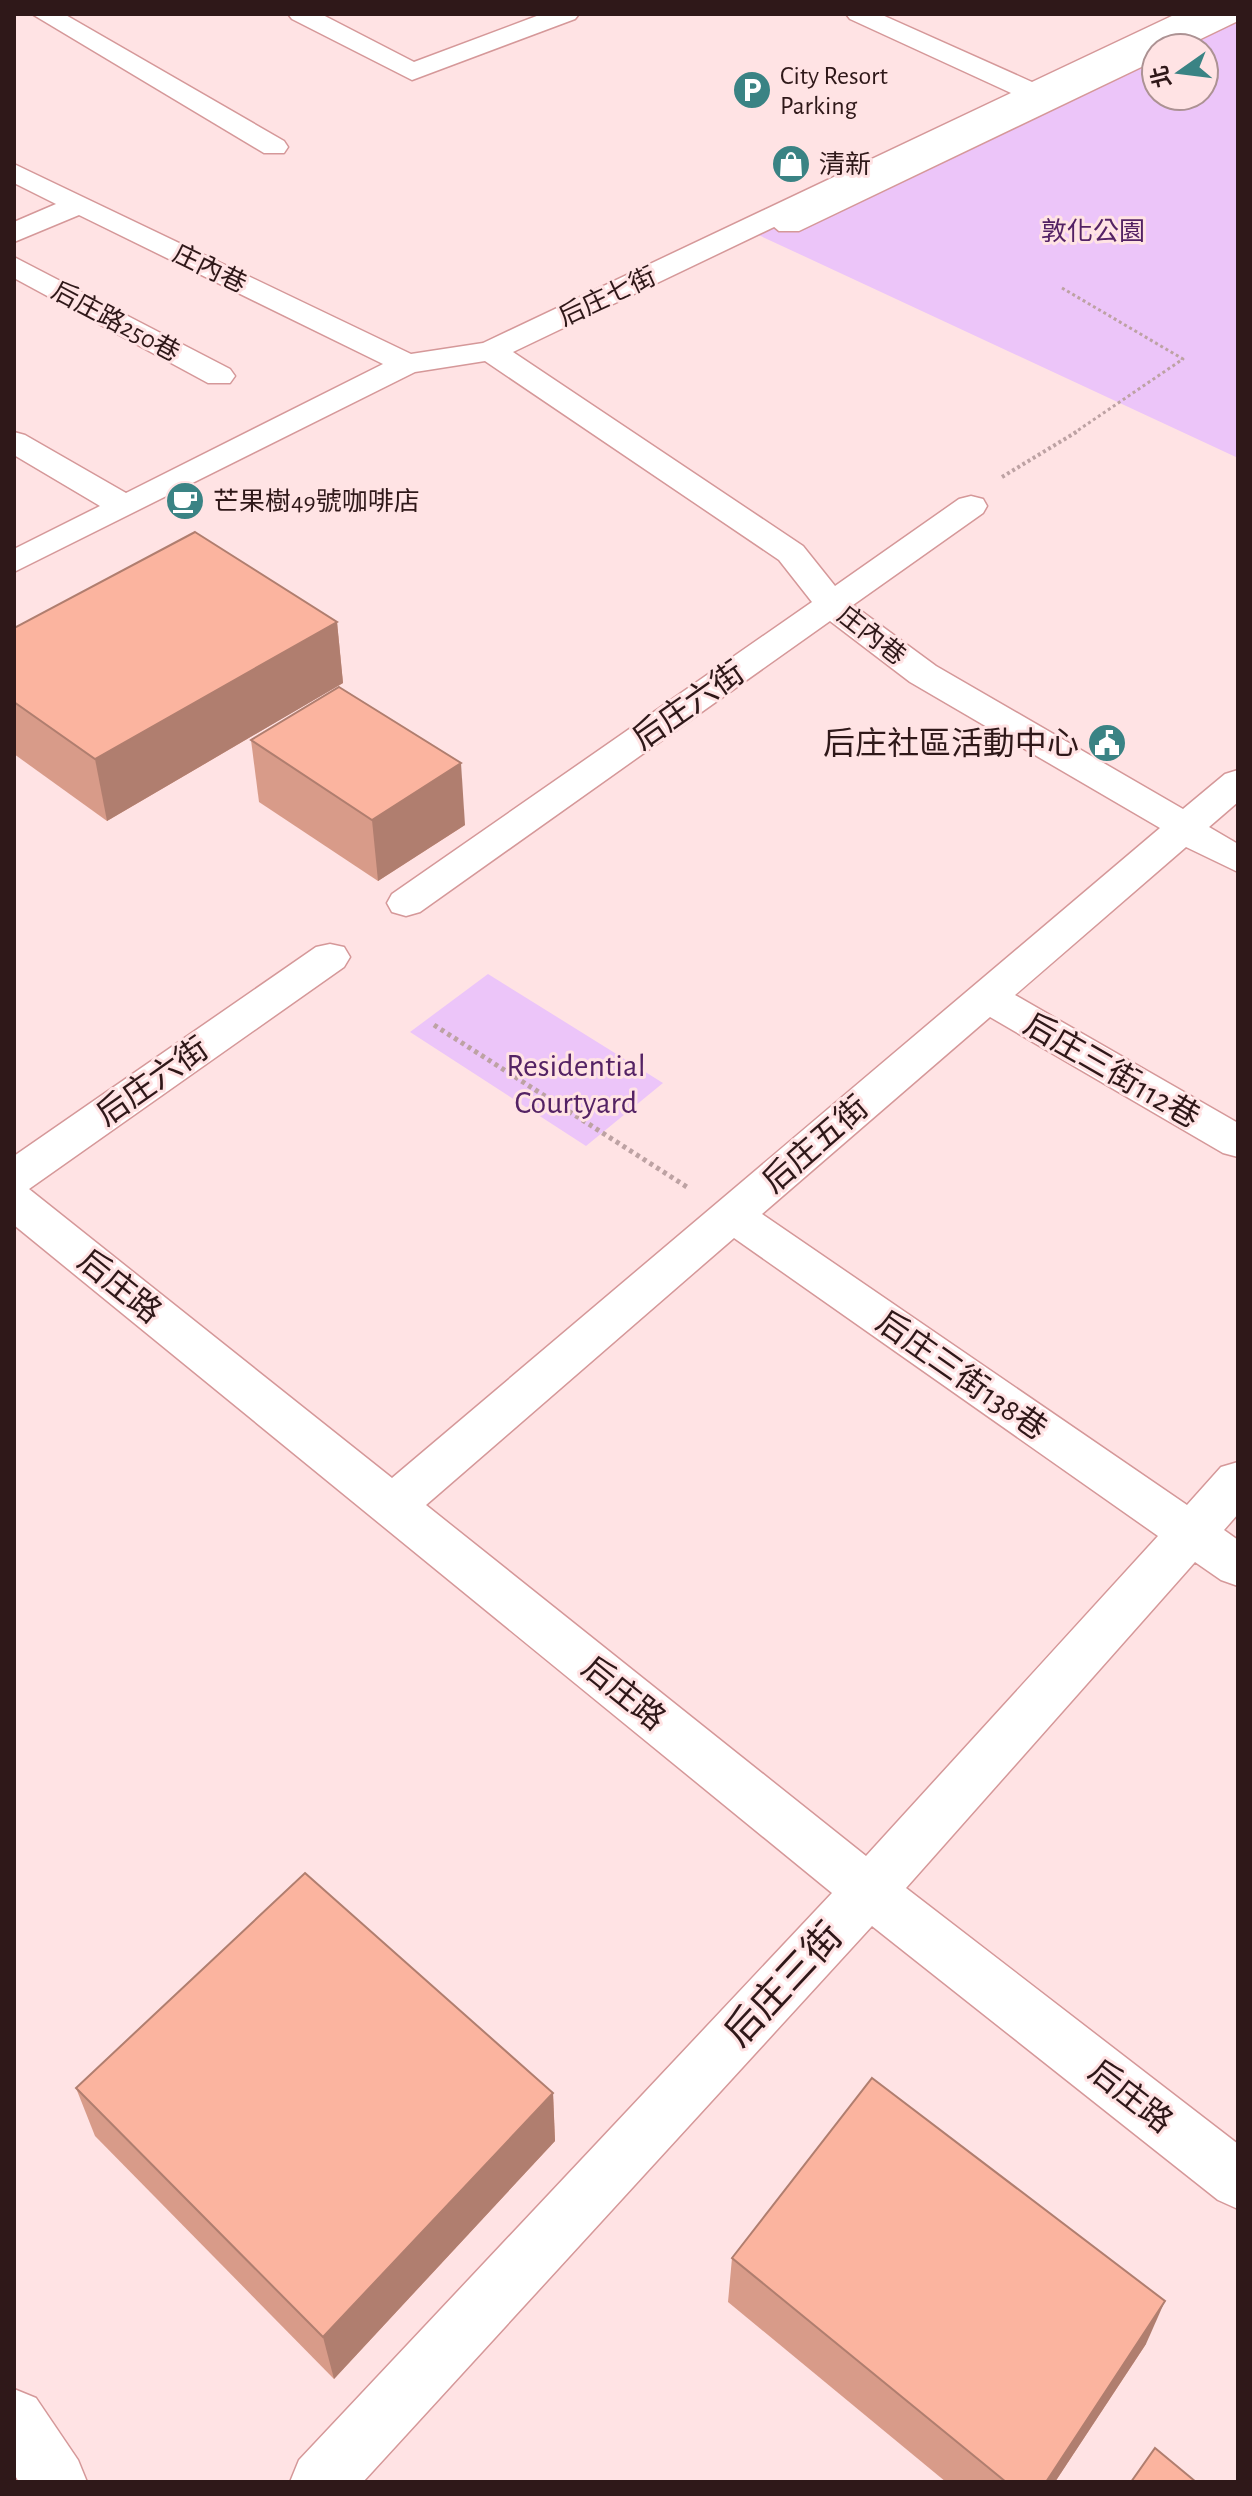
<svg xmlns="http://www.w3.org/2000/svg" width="1252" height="2496" viewBox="0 0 1252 2496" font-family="'Alegreya Sans','Noto Sans TC',sans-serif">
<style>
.green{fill:#ecc5f9;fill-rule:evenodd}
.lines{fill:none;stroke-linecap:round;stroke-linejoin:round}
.pedestrian-casing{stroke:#d59899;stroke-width:3}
.minor-casing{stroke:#d59899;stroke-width:3}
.path-far2{stroke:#bda2a3;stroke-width:3;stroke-dasharray:3 3;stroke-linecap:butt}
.path-far1{stroke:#bda2a3;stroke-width:4;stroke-dasharray:3 3;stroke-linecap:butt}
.path{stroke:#bda2a3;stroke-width:5;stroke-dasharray:4 4;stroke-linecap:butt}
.pedestrian{fill:#fff;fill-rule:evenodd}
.minor{fill:#fff;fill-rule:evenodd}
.wall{fill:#d89b89}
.shaded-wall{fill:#b07e6f}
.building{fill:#fbb49f;stroke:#b07e6f;stroke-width:2}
.labels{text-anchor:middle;stroke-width:6;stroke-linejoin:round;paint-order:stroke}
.far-poi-label{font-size:26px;fill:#2f1819;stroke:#ffe3e4;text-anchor:start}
.far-park-label{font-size:26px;fill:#542264;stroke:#ffe3e4}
.far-street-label{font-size:26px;fill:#2f1819;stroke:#ffe3e4}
.street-label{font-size:32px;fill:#2f1819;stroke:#ffe3e4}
.poi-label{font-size:32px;fill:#2f1819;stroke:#ffe3e4;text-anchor:end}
.park-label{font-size:32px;fill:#542264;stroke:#ffe3e4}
.near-street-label{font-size:38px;fill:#2f1819;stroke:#ffe3e4}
</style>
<rect width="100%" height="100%" fill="#ffe3e4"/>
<g class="green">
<path d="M 1217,14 L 1238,14 L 1238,458 L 752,232 ZM 1156,48 L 1204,48 L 1204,96 L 1156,96 Z"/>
<path d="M 488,974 L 663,1083 L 586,1146 L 410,1032 Z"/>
</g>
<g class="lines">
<g class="pedestrian-casing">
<path id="pedestrian" d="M 1211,14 L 1238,14 L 1238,21 L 1182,48 L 1156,48 L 1156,60 L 799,231 L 779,231 L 761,216 L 765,210 L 775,207 L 791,213 Z"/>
</g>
<g class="minor-casing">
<g id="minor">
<path d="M 32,14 L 64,14 L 284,141 L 288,147 L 284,153 L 264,153 Z"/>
<path d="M 288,14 L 321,14 L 414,62 L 542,14 L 579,14 L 575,19 L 412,80 L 292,19 Z"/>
<path d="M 846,14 L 880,14 L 1032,82 L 1176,14 L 1210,14 L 1206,19 L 1045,100 L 1035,102 L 513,352 L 803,546 L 835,586 L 959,499 L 971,496 L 983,499 L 987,506 L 983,513 L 853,605 L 936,666 L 1183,809 L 1225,774 L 1238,770 L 1238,802 L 1209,827 L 1238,844 L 1238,872 L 1186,847 L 1015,995 L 1238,1123 L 1238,1157 L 1223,1153 L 990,1017 L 762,1214 L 1187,1505 L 1221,1467 L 1238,1462 L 1238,1514 L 1224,1530 L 1238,1540 L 1238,1586 L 1221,1580 L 1195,1562 L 906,1888 L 1238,2144 L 1238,2209 L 1218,2200 L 872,1926 L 363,2482 L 290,2482 L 299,2460 L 832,1893 L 14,1225 L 14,1156 L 316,947 L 330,944 L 344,947 L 350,957 L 344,967 L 29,1189 L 392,1478 L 1160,828 L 910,682 L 830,621 L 420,912 L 406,916 L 392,912 L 387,903 L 392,894 L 812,602 L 779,560 L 485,361 L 415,372 L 14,572 L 14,549 L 100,506 L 14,455 L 14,432 L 25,435 L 126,493 L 383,364 L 79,215 L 14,242 L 14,222 L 56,204 L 14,183 L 14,164 L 411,354 L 483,343 L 1011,93 L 850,19 ZM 734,1238 L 1158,1536 L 866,1856 L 426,1505 Z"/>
<path d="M 14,257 L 230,369 L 235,376 L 230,383 L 208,383 L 14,278 Z"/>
<path d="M 14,2389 L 36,2398 L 78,2460 L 87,2482 L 19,2482 L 14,2474 Z"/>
</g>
</g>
<path class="path-far2" d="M 1062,288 L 1183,359 L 1074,433"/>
<path class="path-far1" d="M 1002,477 L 1078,431"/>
<path class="path" d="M 434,1025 L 687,1187"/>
<use href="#pedestrian" class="pedestrian"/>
<use href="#minor" class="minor"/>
</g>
<g class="wall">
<path d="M 337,622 L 343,683 L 107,821 L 14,754 L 14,628 Z"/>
<path d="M 251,740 L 465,825 L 378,881 L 259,802 Z"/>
<path d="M 76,2088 L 553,2093 L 555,2141 L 334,2379 L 95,2136 Z"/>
<path d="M 732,2258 L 1146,2344 L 1055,2482 L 946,2482 L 728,2302 Z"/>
</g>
<g class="shaded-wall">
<path d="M 337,622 L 343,683 L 107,821 L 95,759 Z"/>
<path d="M 461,763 L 465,825 L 378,881 L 372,820 Z"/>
<path d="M 553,2093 L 555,2141 L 334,2379 L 323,2337 Z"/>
<path d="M 1165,2301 L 1146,2344 L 1055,2482 L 1046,2482 Z"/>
</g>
<g class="building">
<path d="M 195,532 L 337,622 L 95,759 L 14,702 L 14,628 Z"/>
<path d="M 339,687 L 461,763 L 372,820 L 251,740 Z"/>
<path d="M 305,1873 L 553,2093 L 323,2337 L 76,2088 Z"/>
<path d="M 872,2078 L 1165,2301 L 1046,2482 L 1006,2482 L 732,2258 Z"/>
<path d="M 1155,2448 L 1196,2482 L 1131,2482 Z"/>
</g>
<defs>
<g id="parking-disc" transform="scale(2)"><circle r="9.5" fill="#3a8384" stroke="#ffe3e4"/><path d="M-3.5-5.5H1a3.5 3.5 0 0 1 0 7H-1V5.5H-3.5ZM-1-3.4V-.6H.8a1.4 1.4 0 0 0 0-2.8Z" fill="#fff"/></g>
<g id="shop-disc" transform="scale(2)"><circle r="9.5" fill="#3a8384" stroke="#ffe3e4"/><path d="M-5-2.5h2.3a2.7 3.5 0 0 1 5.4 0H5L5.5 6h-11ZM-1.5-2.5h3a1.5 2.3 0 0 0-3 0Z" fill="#fff"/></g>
<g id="cafe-disc" transform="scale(2)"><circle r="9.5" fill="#3a8384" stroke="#ffe3e4"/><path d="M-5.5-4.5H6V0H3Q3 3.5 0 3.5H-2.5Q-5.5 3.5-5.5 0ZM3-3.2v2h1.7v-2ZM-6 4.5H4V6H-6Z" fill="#fff"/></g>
<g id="civic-disc" transform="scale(2)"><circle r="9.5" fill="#3a8384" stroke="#ffe3e4"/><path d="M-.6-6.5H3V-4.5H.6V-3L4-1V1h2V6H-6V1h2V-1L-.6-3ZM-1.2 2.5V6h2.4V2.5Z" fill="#fff"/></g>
</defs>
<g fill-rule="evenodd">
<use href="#parking-disc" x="752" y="90"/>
<use href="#shop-disc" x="791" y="164"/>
<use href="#cafe-disc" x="185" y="501"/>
<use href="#civic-disc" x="1107" y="743"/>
</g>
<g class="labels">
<g class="far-poi-label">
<text x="780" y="84">City Resort<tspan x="780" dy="30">Parking</tspan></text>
<text x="819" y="173">清新</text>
<text x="213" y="510">芒果樹49號咖啡店</text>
</g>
<g class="far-park-label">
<text x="1093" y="240">敦化公園</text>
</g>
<g class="far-street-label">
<text transform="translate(210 268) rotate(26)" y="9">庄內巷</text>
<text transform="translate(607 296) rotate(-25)" y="9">后庄七街</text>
<text transform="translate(116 321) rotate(28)" y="9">后庄路250巷</text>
<text transform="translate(872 635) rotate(38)" y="9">庄內巷</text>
</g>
<g class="street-label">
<text transform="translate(688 705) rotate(-35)" y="11">后庄六街</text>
<text transform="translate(1112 1070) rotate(30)" y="11">后庄三街112巷</text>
<text transform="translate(152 1081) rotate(-35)" y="11">后庄六街</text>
<text transform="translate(815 1144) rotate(-41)" y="11">后庄五街</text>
<text transform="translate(120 1286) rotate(39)" y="11">后庄路</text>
<text transform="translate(962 1375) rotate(35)" y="11">后庄三街138巷</text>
<text transform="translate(624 1693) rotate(39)" y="11">后庄路</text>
<text transform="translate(1131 2096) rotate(38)" y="11">后庄路</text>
</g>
<g class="poi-label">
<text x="1079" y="754">后庄社區活動中心</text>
</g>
<g class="park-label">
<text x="576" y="1076">Residential<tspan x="576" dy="37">Courtyard</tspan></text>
</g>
<g class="near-street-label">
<text transform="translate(783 1984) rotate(-47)" y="13">后庄三街</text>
</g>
</g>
<rect width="1252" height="2496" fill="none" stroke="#2f1819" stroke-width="32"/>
<g transform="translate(1180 72) rotate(256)"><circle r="38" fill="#ffe3e4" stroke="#ac9293" stroke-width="2"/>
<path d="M0-6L14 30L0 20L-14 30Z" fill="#3a8384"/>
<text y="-12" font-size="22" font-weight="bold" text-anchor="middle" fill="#2f1819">北</text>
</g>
</svg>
